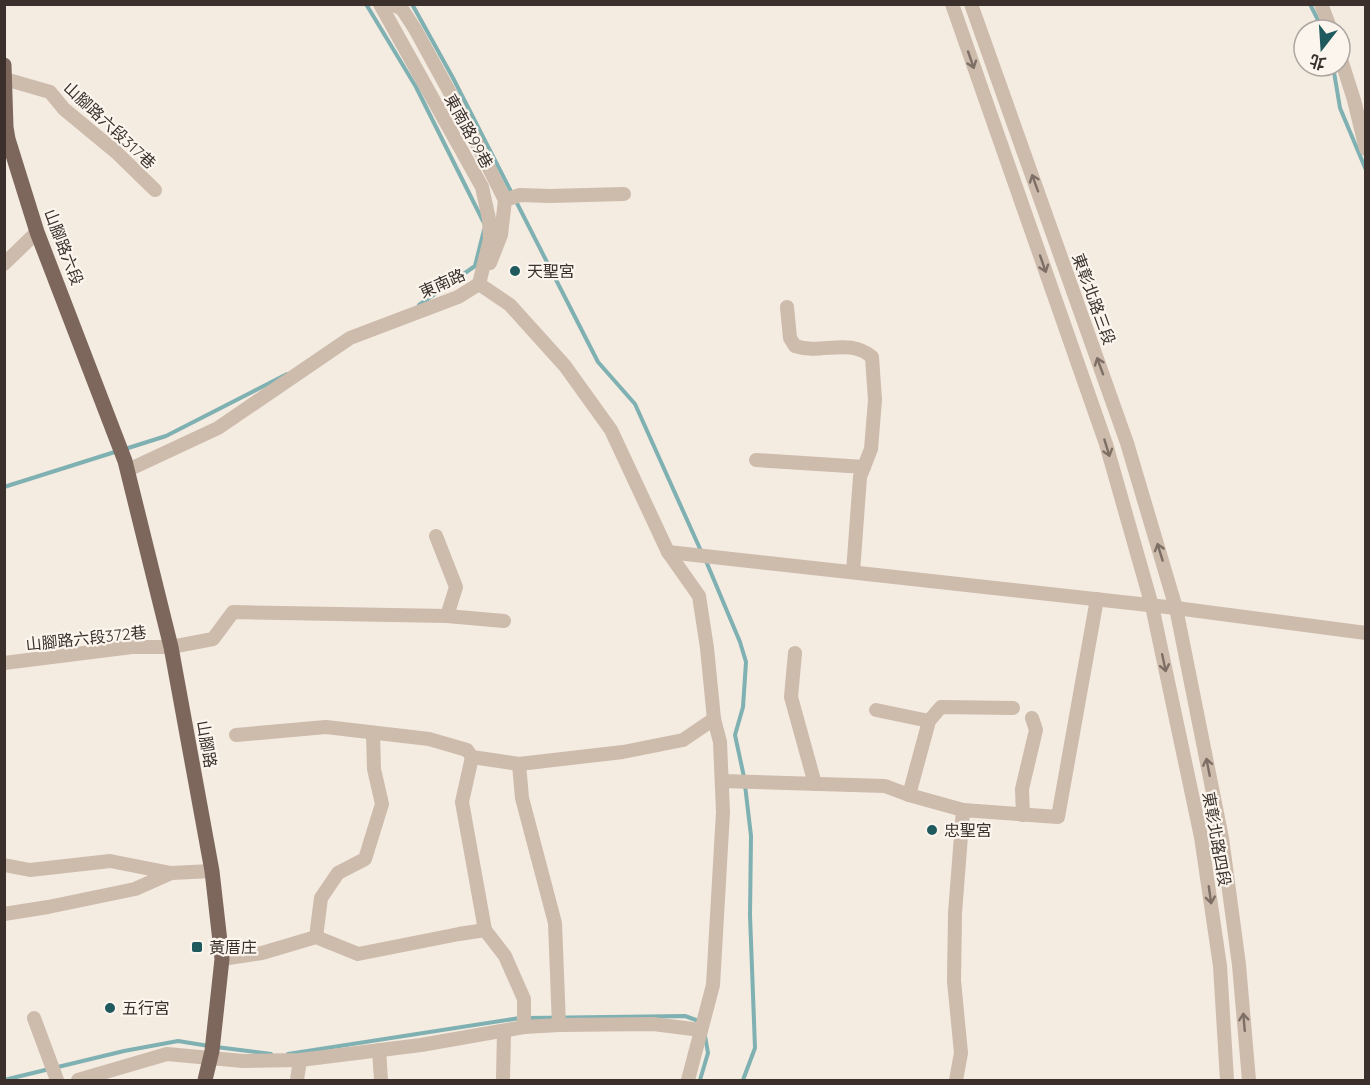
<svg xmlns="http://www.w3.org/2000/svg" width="1370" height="1085" viewBox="0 0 1370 1085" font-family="Quicksand,'Noto Sans TC',sans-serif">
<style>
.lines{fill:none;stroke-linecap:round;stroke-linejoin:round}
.stream{stroke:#7fb0b2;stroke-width:4}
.minor{stroke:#cdbbac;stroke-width:14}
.major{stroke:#7d675c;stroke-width:15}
.oneway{stroke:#7d6f65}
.poi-dot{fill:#1f5a5e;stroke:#fbf5ee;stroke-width:2}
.labels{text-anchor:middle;stroke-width:4.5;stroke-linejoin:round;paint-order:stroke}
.street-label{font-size:16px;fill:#3b302b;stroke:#fbf5ee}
.poi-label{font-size:16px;fill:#3b302b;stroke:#fbf5ee;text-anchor:start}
</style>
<rect width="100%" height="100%" fill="#f4ebe1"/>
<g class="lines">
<g class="stream">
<path d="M 366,4 L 416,87 L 484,223"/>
<path d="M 412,4 L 453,78 L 598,362 L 635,404 L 701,551"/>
<path d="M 1310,4 L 1323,30"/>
<path d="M 1333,66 L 1340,108 L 1366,170"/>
<path d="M 419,305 L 475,266 L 484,230"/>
<path d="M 125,449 L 166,436 L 287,374"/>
<path d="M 4,487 L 118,451"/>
<path d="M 706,561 L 740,642 L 746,662 L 743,707 L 735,735 L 744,777"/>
<path d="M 528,1018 L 685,1016 L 699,1021"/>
<path d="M 216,1047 L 271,1054"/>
<path d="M 288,1054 L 520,1018"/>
<path d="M 4,1080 L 124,1051 L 178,1041 L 209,1046"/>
<path d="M 700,1080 L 708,1053 L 705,1036"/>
<path d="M 743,1080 L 755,1048 L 750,915 L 751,836 L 745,785"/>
</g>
<g class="minor">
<path d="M 380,4 L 482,187 L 489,219 L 490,239 L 479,284"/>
<path d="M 391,4 L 402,9 L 415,29 L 466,122 L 505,200"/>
<path d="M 952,4 L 1106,444 L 1152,606 L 1201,837 L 1220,966 L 1227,1080"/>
<path d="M 971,4 L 1127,443 L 1176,608 L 1222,838 L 1239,965 L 1249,1080"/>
<path d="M 1321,4 L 1331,30"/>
<path d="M 1340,56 L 1354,100 L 1366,149"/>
<path d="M 5,79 L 50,92 L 64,109 L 116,152 L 155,190"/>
<path d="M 490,263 L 501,235 L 505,200 L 520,195 L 550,196 L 624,194"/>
<path d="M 4,264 L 37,232"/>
<path d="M 479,284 L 510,305 L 565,366 L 611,430 L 668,552 L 699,596 L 707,648 L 714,719 L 720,742 L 723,812 L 713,985 L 688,1080"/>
<path d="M 787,307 L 790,338 L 795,346 C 822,355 849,337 872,357 L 875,400 L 871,449 L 860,477 L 853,572"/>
<path d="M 756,460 L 864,467"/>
<path d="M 128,470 L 218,428 L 350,338 L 458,297 L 479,284"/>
<path d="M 436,536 L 456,587 L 447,616"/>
<path d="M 668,552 L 1176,608 L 1366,633"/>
<path d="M 795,653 L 791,697 L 815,784"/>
<path d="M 4,663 L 132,647 L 171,647 L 213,639 L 233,612 L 447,616 L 504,621"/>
<path d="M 876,710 L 929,721"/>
<path d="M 236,735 L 326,727 L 429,739 L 467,750 L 472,757 L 519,764 L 623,752 L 683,740 L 714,719"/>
<path d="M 472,757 L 462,802 L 485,930 L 505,956 L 524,999 L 524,1027"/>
<path d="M 519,764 L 522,798 L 555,923 L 559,1025"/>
<path d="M 722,781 L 885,786 L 909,795 L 963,810"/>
<path d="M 909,795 L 929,721 L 941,707 L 1013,708"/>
<path d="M 1023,815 L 1022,789 L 1036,730 L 1032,718"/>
<path d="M 4,865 L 30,870 L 110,861 L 171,873"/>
<path d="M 4,914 L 48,907 L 135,889 L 171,873 L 212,871"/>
<path d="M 316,937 L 321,898 L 338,873 L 365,859 L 382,804 L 374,769 L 373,733"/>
<path d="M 222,959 L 262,953 L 316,937 L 358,954 L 459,934 L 485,930"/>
<path d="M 34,1018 L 57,1080"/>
<path d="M 379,1050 L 381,1080"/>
<path d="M 503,1078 L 504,1032"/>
<path d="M 78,1080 L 167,1054 L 243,1061 L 300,1060 L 421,1045 L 524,1027 L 559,1025 L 653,1024 L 701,1030"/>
<path d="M 297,1080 L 300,1060"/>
<path d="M 956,1080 L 961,1053 L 954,981 L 955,913 L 963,810 L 1058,817 L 1097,599"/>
</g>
<path class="major" d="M 4,65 L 6,127 L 8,139 L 37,232 L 125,461 L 171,647 L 212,871 L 222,959 L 212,1051 L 205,1080"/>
</g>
<defs><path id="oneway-shaft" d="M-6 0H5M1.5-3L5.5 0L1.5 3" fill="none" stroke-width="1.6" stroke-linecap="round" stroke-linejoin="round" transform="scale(1.5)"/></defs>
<g class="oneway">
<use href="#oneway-shaft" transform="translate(971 60) rotate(71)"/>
<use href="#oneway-shaft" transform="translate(1035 183) rotate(-110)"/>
<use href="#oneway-shaft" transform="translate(1043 264) rotate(71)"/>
<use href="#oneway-shaft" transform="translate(1100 366) rotate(-110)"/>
<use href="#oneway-shaft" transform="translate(1107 448) rotate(73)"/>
<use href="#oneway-shaft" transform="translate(1160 552) rotate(-107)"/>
<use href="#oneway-shaft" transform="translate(1164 663) rotate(78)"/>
<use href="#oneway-shaft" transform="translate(1208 767) rotate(-101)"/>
<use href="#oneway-shaft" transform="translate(1210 895) rotate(82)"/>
<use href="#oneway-shaft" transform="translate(1244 1022) rotate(-95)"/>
</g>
<g class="poi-dot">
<circle cx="515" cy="271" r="6"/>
<circle cx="932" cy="830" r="6"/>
<rect x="191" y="941" width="12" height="12" rx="3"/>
<circle cx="110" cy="1008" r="6"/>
</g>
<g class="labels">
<g class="street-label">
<text transform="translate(110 125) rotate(43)" y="6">山腳路六段317巷</text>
<text transform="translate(469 131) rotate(61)" y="6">東南路99巷</text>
<text transform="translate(64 247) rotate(69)" y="6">山腳路六段</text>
<text transform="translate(442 283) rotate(-24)" y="6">東南路</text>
<text transform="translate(1094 299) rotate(70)" y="6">東彰北路三段</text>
<text transform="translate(86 638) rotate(-6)" y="6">山腳路六段372巷</text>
<text transform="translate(207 744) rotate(80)" y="6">山腳路</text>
<text transform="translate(1217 839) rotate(80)" y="6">東彰北路四段</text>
</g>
<g class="poi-label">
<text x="527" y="277">天聖宮</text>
<text x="944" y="836">忠聖宮</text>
<text x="209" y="953">黃厝庄</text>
<text x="122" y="1014">五行宮</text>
</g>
</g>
<rect width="1370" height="1085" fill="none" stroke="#3b302b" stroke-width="12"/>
<g transform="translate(1322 48) rotate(197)"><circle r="28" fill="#fbf5ee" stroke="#aea6a0" stroke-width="1.5"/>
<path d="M0-4.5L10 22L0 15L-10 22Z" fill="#1f5a5e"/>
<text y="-9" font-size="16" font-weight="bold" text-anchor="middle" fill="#3b302b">北</text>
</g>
</svg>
